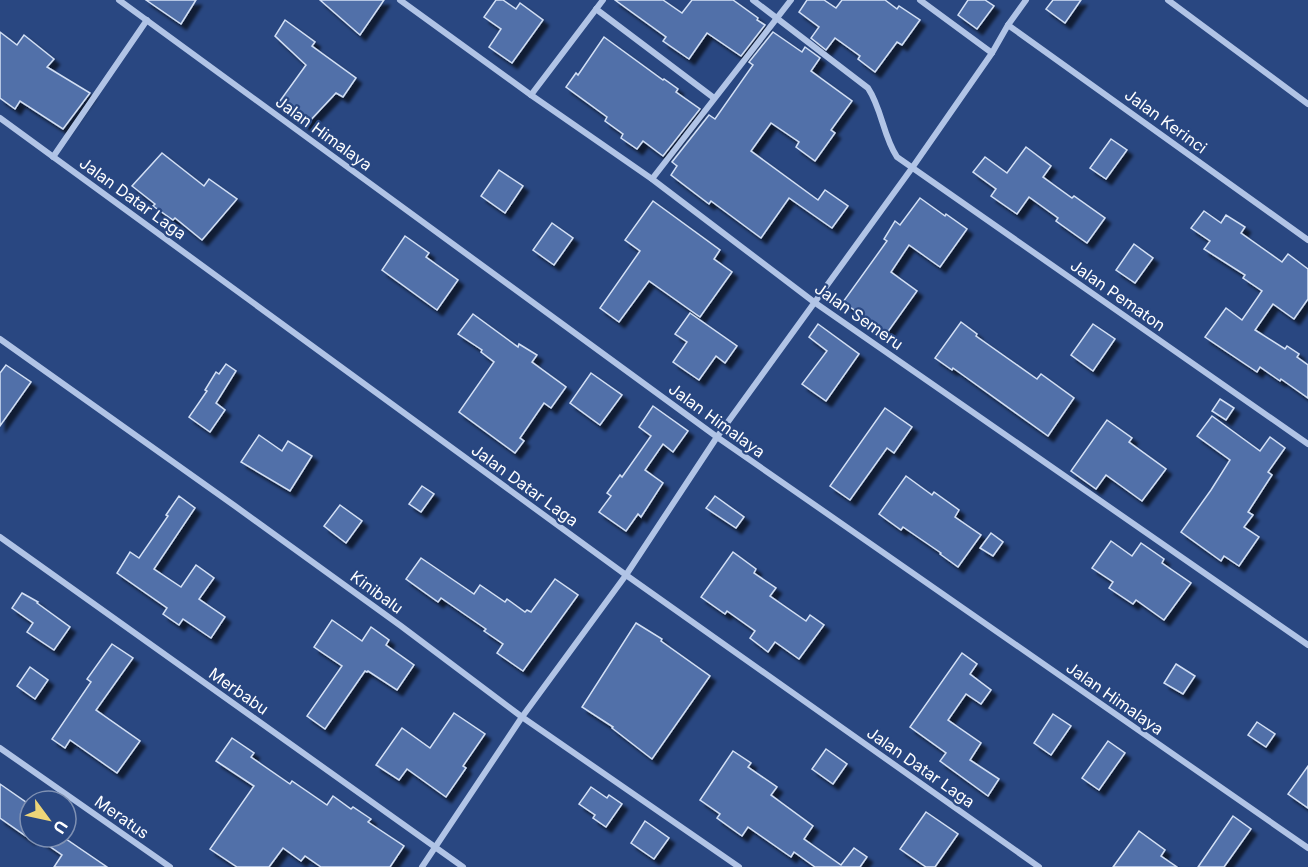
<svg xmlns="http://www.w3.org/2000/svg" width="1308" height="867" viewBox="0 0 1308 867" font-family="Inter,sans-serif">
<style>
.building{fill:#5170a9;stroke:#d3e0f5;stroke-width:1.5;filter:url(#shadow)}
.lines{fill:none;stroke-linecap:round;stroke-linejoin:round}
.minor{stroke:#b1c4e6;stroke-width:6}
.labels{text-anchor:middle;stroke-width:4.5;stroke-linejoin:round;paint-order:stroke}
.street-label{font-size:16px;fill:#fff;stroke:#294781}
</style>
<defs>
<filter id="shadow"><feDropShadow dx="5.5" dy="5.5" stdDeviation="1.5" flood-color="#0009"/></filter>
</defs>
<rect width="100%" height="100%" fill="#294781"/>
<g class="building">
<path d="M 146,0 L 196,0 L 181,24 Z"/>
<path d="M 320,0 L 384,0 L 360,35 Z"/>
<path d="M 496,0 L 503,0 L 516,9 L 520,3 L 543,20 L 512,63 L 489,47 L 501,29 L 484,17 Z"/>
<path d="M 615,0 L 663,0 L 682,13 L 692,0 L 733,0 L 758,18 L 757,20 L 765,25 L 741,56 L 707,33 L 689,59 L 663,41 L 666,37 Z"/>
<path d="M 807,0 L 824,0 L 836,8 L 842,0 L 885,0 L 897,9 L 899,6 L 920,20 L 902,45 L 897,42 L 875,72 L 858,59 L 860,56 L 835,38 L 826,50 L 811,38 L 819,27 L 799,12 Z"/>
<path d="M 968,0 L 985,0 L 994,6 L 977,29 L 958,15 Z"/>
<path d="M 1053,0 L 1081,0 L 1065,23 L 1046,9 Z"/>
<path d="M 285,20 L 315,42 L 312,46 L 356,78 L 343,97 L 336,93 L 306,125 L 277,105 L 306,65 L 275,36 Z"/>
<path d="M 0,32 L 17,45 L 24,35 L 54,59 L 47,67 L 90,93 L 63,129 L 20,101 L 15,109 L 0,98 Z"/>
<path d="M 773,32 L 799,50 L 802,52 L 805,47 L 820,58 L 811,71 L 852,101 L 831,130 L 835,133 L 815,161 L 796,147 L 799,142 L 771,123 L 751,151 L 818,200 L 825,190 L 848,206 L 832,228 L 789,198 L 761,238 L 711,201 L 709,204 L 671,175 L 677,166 L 672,162 L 709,115 L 715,119 L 753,65 L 749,62 Z"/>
<path d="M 604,37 L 663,80 L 664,79 L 678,89 L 676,92 L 700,109 L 663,156 L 643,141 L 637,149 L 621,138 L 623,134 L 605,121 L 607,117 L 566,87 L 576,73 L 578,75 Z"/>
<path d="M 1111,139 L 1127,150 L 1106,179 L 1090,168 Z"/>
<path d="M 1026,147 L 1051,166 L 1043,177 L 1072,198 L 1074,196 L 1105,218 L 1087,243 L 1056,221 L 1058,218 L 1029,197 L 1017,214 L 991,196 L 996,189 L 973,172 L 985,157 L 1007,173 Z"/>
<path d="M 162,153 L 204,186 L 209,179 L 237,199 L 202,240 L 175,218 L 173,220 L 153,206 L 155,204 L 132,186 Z"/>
<path d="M 499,170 L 523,186 L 505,213 L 481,196 Z"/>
<path d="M 920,198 L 945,216 L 946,214 L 967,229 L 940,267 L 909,245 L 891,272 L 917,291 L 887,333 L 843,302 L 887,241 L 884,239 L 895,221 L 900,225 Z"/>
<path d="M 653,201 L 720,250 L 714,259 L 732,272 L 700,317 L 649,281 L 619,322 L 600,308 L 640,251 L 625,240 Z"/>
<path d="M 1204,211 L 1221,223 L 1226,215 L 1245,227 L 1241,233 L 1282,262 L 1288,254 L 1308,269 L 1308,299 L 1294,319 L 1273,304 L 1255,330 L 1285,349 L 1287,346 L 1299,354 L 1297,357 L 1308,365 L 1308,398 L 1281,379 L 1280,381 L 1260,367 L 1257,372 L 1205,337 L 1226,308 L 1242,320 L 1262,291 L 1243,278 L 1245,275 L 1204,249 L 1210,241 L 1191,228 Z"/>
<path d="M 552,223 L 573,238 L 554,265 L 533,250 Z"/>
<path d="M 405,236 L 429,253 L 426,257 L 458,280 L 437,310 L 382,270 Z"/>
<path d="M 1134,244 L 1153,258 L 1135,283 L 1116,270 Z"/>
<path d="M 690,313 L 737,346 L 725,363 L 716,356 L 699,380 L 673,362 L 687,342 L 675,334 Z"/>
<path d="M 473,314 L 518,347 L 519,344 L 537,355 L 532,362 L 566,387 L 551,408 L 544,403 L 520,438 L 524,441 L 515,453 L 459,412 L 494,362 L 481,352 L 482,350 L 458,334 Z"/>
<path d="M 961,322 L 977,334 L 976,336 L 1037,379 L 1041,374 L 1074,398 L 1048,436 L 953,368 L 952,370 L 935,358 Z"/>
<path d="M 818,324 L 859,354 L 826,401 L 802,384 L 827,351 L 809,337 Z"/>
<path d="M 1093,324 L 1115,339 L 1093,371 L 1071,355 Z"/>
<path d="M 226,364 L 236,371 L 216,403 L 225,410 L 210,432 L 189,417 L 207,391 L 205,390 L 216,372 L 219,374 Z"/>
<path d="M 6,365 L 31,382 L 0,426 L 0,373 Z"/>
<path d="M 591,373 L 622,395 L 600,425 L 570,403 Z"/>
<path d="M 1220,399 L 1234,408 L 1226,420 L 1212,411 Z"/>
<path d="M 653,406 L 688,431 L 673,452 L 663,444 L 645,470 L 663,483 L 641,517 L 638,514 L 626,531 L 599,512 L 611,496 L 607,493 L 620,475 L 622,477 L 651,436 L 639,427 Z"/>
<path d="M 885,408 L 912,427 L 894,453 L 887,448 L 850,500 L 830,486 Z"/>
<path d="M 1212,416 L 1260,451 L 1270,437 L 1285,448 L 1268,472 L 1272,475 L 1248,512 L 1253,515 L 1244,527 L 1259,537 L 1239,566 L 1224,556 L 1221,561 L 1181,532 L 1211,490 L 1230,460 L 1197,436 Z"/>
<path d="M 1107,420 L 1132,438 L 1129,442 L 1166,469 L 1142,501 L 1106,475 L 1096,489 L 1071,471 Z"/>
<path d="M 259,435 L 282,451 L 288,441 L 312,456 L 290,491 L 241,462 Z"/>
<path d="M 906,476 L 932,495 L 934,492 L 959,510 L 955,517 L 981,535 L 958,567 L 940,554 L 941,553 L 903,527 L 901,530 L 879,514 Z"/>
<path d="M 422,486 L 434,494 L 421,512 L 409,504 Z"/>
<path d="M 179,496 L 195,508 L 154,569 L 181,587 L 196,565 L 214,578 L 199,599 L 225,617 L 211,638 L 183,619 L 179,625 L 163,614 L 167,608 L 117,573 L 130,552 L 139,558 L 168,516 L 166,515 Z"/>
<path d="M 715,496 L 744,517 L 736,528 L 706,508 Z"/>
<path d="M 340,505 L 362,521 L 346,543 L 324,526 Z"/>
<path d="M 991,533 L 1003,542 L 993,556 L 980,548 Z"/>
<path d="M 1111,541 L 1132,556 L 1141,543 L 1164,559 L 1162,563 L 1191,583 L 1164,620 L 1136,600 L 1133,604 L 1109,588 L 1113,582 L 1092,568 Z"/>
<path d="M 733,552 L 756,569 L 754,573 L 776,588 L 770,596 L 806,621 L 810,615 L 824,625 L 799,659 L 775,642 L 768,652 L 750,638 L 755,631 L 727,611 L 725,614 L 701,597 Z"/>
<path d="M 421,558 L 474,594 L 480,585 L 505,602 L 507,599 L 525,612 L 527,610 L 531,612 L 555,579 L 578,595 L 523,671 L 497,653 L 503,644 L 484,631 L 486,629 L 441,598 L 438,602 L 406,579 Z"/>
<path d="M 22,593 L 38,602 L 37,603 L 70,627 L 54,650 L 27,632 L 33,623 L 12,608 Z"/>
<path d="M 332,620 L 362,641 L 371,627 L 389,640 L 386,645 L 414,665 L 397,690 L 368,671 L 367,672 L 365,671 L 325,729 L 307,716 L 342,666 L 314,647 Z"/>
<path d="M 636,623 L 662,639 L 661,641 L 710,676 L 652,759 L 612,728 L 613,727 L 582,707 Z"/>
<path d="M 112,644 L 133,658 L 96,710 L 140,741 L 117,773 L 70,740 L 65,748 L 52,739 L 91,682 L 87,679 Z"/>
<path d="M 962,653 L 977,664 L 970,674 L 991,690 L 981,704 L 966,694 L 948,720 L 981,743 L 970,760 L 999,779 L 988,796 L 940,761 L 946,753 L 910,727 Z"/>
<path d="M 1176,664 L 1195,676 L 1183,694 L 1164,683 Z"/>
<path d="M 30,667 L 48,680 L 35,699 L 17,686 Z"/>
<path d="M 454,713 L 485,734 L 463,766 L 466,768 L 446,797 L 407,769 L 399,780 L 376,765 L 402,728 L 430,748 Z"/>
<path d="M 1053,714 L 1071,726 L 1051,755 L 1034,743 Z"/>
<path d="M 1257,722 L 1275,734 L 1266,747 L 1248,735 Z"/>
<path d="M 232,738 L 254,753 L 251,757 L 290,784 L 292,781 L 327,805 L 333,796 L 351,809 L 353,807 L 371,819 L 368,822 L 404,846 L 390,867 L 321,867 L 305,856 L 301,861 L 283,848 L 269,867 L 237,867 L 210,849 L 254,786 L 216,761 Z"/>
<path d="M 1108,741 L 1125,753 L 1099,790 L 1082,778 Z"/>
<path d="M 826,749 L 847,764 L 833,784 L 812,769 Z"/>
<path d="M 733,751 L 751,763 L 748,767 L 777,787 L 771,795 L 813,826 L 804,839 L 841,865 L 854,848 L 867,857 L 860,867 L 815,867 L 794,852 L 791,857 L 748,827 L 742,836 L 717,818 L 720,814 L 700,800 Z"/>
<path d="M 1308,766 L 1308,808 L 1288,794 Z"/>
<path d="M 0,784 L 30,805 L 30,839 L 0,818 Z"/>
<path d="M 591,787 L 607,798 L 609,795 L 622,804 L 606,827 L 593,818 L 595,815 L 579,804 Z"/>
<path d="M 926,812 L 958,834 L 935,867 L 926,867 L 900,849 Z"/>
<path d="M 1233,816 L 1251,829 L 1224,867 L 1198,867 Z"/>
<path d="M 645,821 L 669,838 L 654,859 L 631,843 Z"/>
<path d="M 1139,831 L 1165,850 L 1161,856 L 1177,867 L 1113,867 Z"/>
<path d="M 36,837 L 63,837 L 107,867 L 54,867 L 62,855 Z"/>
</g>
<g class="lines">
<g class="minor">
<path d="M 119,0 L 717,437 L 1308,848"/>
<path d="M 400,0 L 531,95 L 652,179 L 814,302 L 1308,645"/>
<path d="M 753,0 L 868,88 C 882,109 883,136 897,157 L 1308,444"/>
<path d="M 920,0 L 992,53"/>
<path d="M 1168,0 L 1308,104"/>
<path d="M 596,9 L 714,98"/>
<path d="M 1008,25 L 1308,240"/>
<path d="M 531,95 L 603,0"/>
<path d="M 0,118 L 626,575 L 1039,867"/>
<path d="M 53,157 L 147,20"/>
<path d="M 652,179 L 791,0"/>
<path d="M 0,339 L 235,506 L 401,626 L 522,717 L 739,867"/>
<path d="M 0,537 L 463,867"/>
<path d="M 0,748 L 170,867"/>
<path d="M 422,867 L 522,717 L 626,575 L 717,437 L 912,168 L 992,53 L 1008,25 L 1026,0"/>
</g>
</g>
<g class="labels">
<g class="street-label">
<text transform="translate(1166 121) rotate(36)" y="6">Jalan Kerinci</text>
<text transform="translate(324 133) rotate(36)" y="6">Jalan Himalaya</text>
<text transform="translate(133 198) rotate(36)" y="6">Jalan Datar Laga</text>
<text transform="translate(1118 295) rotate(35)" y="6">Jalan Pematon</text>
<text transform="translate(859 316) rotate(35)" y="6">Jalan Semeru</text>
<text transform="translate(717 420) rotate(36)" y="6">Jalan Himalaya</text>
<text transform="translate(525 485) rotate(36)" y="6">Jalan Datar Laga</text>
<text transform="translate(377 592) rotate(36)" y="6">Kinibalu</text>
<text transform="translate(239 691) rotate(35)" y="6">Merbabu</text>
<text transform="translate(1115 698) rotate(35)" y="6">Jalan Himalaya</text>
<text transform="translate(921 767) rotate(35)" y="6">Jalan Datar Laga</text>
<text transform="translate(122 817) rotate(35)" y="6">Meratus</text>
</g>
</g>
<g transform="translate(48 819) rotate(123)"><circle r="28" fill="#294781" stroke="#7f91b3" stroke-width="1.5"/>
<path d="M0-4.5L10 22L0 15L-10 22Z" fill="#edd578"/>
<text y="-9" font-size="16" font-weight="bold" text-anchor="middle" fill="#ffffff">U</text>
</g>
</svg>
